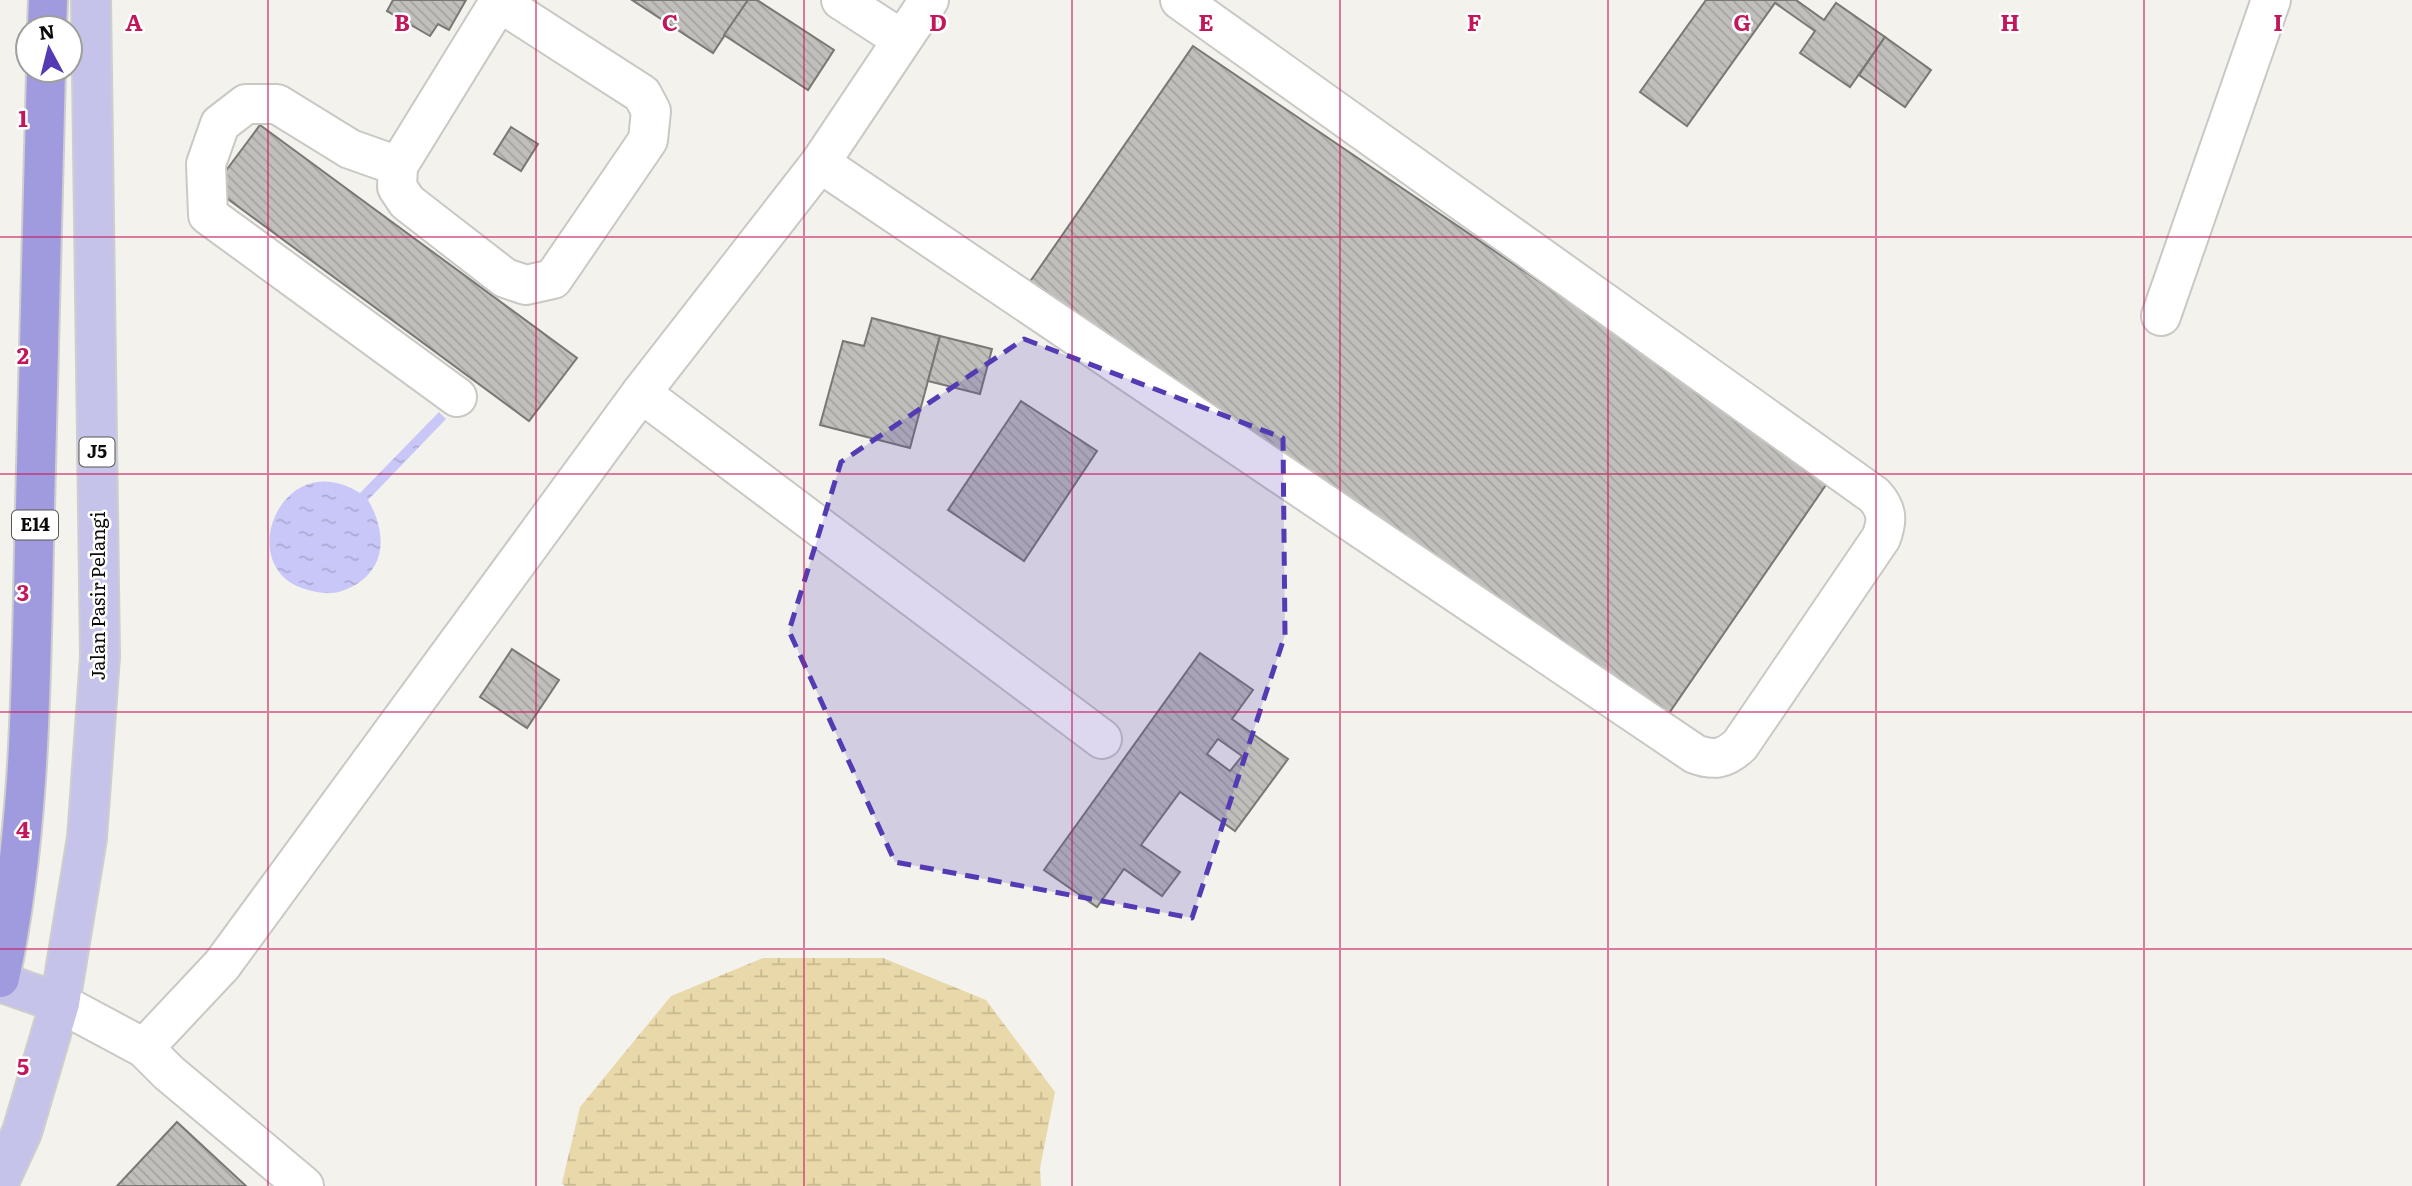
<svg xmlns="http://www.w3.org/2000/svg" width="2412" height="1186" viewBox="0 0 2412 1186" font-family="Literata,serif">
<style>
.wetland{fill:url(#wetland-marsh)}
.water{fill:url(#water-ripples)}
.building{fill:url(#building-back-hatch);stroke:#797874;stroke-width:2;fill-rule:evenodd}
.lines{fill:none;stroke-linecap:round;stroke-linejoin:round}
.minor-casing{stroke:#cac8c4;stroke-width:42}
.major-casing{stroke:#cecece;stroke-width:42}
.highway-casing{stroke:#cecece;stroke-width:42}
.minor{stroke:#fff;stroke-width:38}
.major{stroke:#c6c3eb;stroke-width:38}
.highway{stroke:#a09bde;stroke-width:38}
.marked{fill:#553bb3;fill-opacity:0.2;stroke:#553bb3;stroke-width:5;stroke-dasharray:14 9;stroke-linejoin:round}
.grid{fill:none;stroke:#c2185b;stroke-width:2;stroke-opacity:0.55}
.labels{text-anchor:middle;stroke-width:5;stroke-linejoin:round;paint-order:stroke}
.shield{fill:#fff;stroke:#555554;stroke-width:2}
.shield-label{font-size:18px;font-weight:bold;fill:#0c0c0a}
.street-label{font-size:19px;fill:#0c0c0a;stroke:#fff}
.grid-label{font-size:23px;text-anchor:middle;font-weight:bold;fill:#c2185b;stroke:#fff;stroke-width:5;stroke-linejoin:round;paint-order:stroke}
</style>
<defs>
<pattern id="wetland-marsh" width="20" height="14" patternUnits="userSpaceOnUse" patternTransform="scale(1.75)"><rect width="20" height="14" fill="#e9d8a9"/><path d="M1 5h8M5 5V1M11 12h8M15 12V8" fill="none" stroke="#c7b890"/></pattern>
<pattern id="water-ripples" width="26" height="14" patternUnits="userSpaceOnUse" patternTransform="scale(1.75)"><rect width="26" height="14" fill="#c9c7f7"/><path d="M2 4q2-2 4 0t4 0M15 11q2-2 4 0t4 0" fill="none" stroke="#abaad2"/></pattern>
<pattern id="building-back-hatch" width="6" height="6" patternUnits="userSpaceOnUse" patternTransform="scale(1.75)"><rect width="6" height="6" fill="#c0bfbb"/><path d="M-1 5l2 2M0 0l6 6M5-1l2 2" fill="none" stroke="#a4a39f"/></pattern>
</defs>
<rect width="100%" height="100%" fill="#f3f2ed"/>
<path class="wetland" d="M 763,958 L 883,958 L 986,1000 L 1055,1092 L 1040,1168 L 1041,1186 L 565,1186 L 562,1183 L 580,1107 L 671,996 Z"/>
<path class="water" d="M 439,412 L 446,419 L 368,500 C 389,536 386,575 342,591 C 330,595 317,593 305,589 C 232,567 282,444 360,493 Z"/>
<g class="building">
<path d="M 393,0 L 466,0 L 449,30 L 438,24 L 430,36 L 387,11 Z"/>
<path d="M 632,0 L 748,0 L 713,53 Z"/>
<path d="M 748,0 L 757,0 L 834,50 L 808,90 L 724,35 Z"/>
<path d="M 1706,0 L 1796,0 L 1824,20 L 1836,3 L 1885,37 L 1850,87 L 1800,53 L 1815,31 L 1775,3 L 1687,126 L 1640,92 Z"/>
<path d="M 1885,37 L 1931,70 L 1905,107 L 1859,75 Z"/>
<path d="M 1193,46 L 1830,479 L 1665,719 L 1027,286 Z"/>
<path d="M 260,125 L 577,358 L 529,421 L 213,188 Z"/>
<path d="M 511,127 L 538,144 L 521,171 L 494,154 Z"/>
<path d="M 872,318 L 940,336 L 910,448 L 820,425 L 843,341 L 864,346 Z"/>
<path d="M 940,336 L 992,349 L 980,394 L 928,381 Z"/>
<path d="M 1021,401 L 1097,451 L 1024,561 L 948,510 Z"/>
<path d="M 512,649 L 559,680 L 527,728 L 480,697 Z"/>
<path d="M 1200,653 L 1253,690 L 1232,719 L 1288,759 L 1235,831 L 1180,792 L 1141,845 L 1180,872 L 1162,896 L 1124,869 L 1097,907 L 1044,870 ZM 1218,739 L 1242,756 L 1230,771 L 1207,754 Z"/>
<path d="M 177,1122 L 246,1186 L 117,1186 Z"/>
</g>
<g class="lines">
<g class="minor-casing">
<g id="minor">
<path d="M 841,0 L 901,39"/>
<path d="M 499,2 L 642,94 L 651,111 L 648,140 L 553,279 L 526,285 L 505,278 L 407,202 L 397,187 L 398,166 L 499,2 L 500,0"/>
<path d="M 820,163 L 1695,754 C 1714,761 1725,759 1740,745 L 1881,538 C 1888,520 1887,509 1874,495 L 1180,0"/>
<path d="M 398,166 L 350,149 L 277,104 L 246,104 L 220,124 L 206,164 L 208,215 L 457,397"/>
<path d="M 2161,316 L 2271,0"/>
<path d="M 641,393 L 1102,739"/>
<path d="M 60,1003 L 144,1048 L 169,1073 L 304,1186"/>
<path d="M 144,1048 L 222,965 L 641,393 L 820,163 L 929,0"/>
</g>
</g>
<g class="major-casing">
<g id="major">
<path d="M 0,982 L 60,1003"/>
<path d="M 0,1180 L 22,1132 L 60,1003 L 87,838 L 100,657 L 91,0"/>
</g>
</g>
<g class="highway-casing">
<g id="highway">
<path d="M 47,28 L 48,0"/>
<path d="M 0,978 C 30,836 31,690 34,546 C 38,387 42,229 46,70"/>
</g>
</g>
<use href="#minor" class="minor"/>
<use href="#major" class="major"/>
<use href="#highway" class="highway"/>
</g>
<path class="marked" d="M 1024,339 L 1283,438 L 1285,635 L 1192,918 L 895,862 L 789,631 L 841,462 Z"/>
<path class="grid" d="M 268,0 L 268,1186M 536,0 L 536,1186M 804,0 L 804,1186M 1072,0 L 1072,1186M 1340,0 L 1340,1186M 1608,0 L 1608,1186M 1876,0 L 1876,1186M 2144,0 L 2144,1186M 0,237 L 2412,237M 0,474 L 2412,474M 0,712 L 2412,712M 0,949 L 2412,949"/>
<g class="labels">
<g class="shield">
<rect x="79.5" y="437.5" width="35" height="29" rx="5"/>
<rect x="12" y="510.5" width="46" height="29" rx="5"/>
</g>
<g class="shield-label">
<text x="97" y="458">J5</text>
<text x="35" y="531">E14</text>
</g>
<g class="street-label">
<text transform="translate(98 596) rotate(-90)" y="7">Jalan Pasir Pelangi</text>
</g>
</g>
<g class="grid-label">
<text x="134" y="31">A</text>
<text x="402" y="31">B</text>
<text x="670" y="31">C</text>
<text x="938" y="31">D</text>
<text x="1206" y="31">E</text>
<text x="1474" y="31">F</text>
<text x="1742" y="31">G</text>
<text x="2010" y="31">H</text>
<text x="2278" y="31">I</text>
<text x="23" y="127">1</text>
<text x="23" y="364">2</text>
<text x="23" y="601">3</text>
<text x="23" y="838">4</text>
<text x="23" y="1075">5</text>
</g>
<g transform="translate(49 49) rotate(353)"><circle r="33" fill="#ffffff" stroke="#9e9e9d" stroke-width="2"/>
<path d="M0-5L12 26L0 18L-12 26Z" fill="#553bb3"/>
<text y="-10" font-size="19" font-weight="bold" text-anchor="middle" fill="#0c0c0a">N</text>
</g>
</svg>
